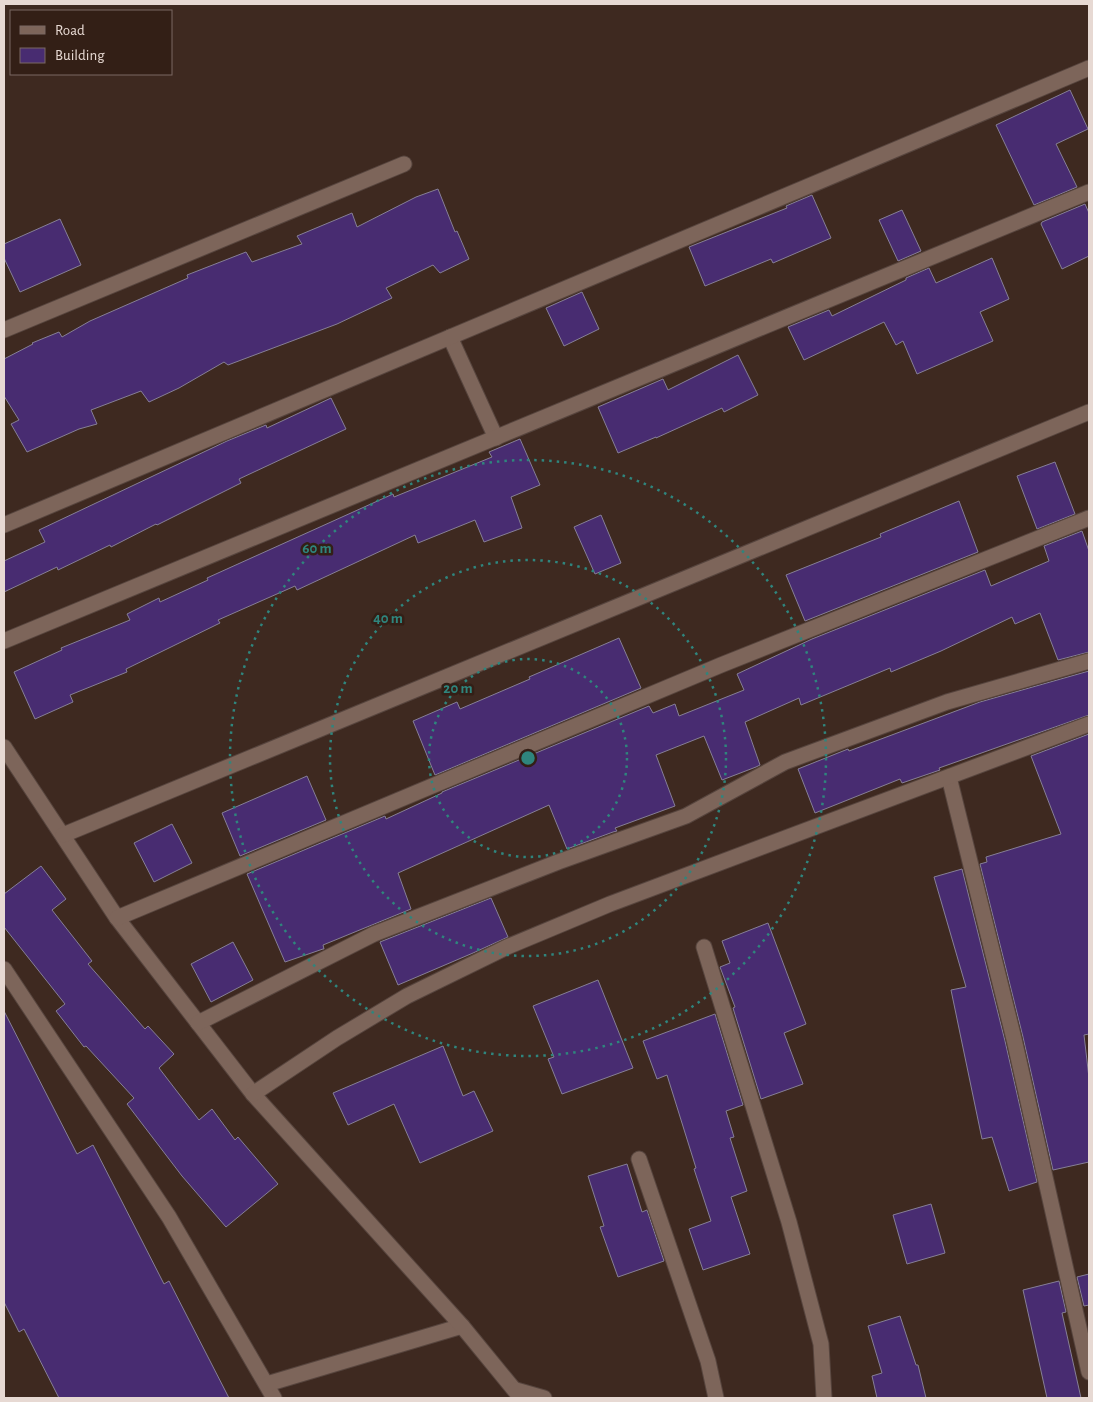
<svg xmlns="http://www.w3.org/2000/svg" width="1093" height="1402" viewBox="0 0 1093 1402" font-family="'Alegreya Sans',sans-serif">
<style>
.building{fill:#482c71;stroke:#867f96}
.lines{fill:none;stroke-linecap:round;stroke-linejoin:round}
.lane-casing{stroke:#57453e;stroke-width:17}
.street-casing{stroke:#57453e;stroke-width:17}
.lane{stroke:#7d655a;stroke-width:15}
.street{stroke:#7d655a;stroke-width:15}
.ring{fill:none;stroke:#2f857d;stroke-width:2.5;stroke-dasharray:2.5 5}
.centre{fill:#2f857d;stroke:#331f16;stroke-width:2.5}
.ring-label{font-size:15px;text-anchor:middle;font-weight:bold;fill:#2f857d;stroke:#331f16;stroke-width:5;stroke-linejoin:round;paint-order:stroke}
</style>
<rect width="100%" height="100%" fill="#3e2920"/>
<g class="building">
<path d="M 1070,90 L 1088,129 L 1056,144 L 1077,187 L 1034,205 L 996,125 Z"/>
<path d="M 438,189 L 455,232 L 457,231 L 469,259 L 440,273 L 433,265 L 386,288 L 392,298 L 337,324 L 228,365 L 224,362 L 179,388 L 149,402 L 141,391 L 91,410 L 97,424 L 79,429 L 27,452 L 11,424 L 19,420 L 4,396 L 4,359 L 33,344 L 32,343 L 59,332 L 62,337 L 90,321 L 188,278 L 187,275 L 246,252 L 252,262 L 302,244 L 297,236 L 352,213 L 357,227 L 416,197 Z"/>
<path d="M 812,195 L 831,238 L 773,263 L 771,259 L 705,286 L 689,247 L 787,208 L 786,206 Z"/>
<path d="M 1085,204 L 1089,213 L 1089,256 L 1062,269 L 1041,224 L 1042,222 Z"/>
<path d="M 902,210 L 921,251 L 898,261 L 879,220 Z"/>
<path d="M 60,219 L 81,265 L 20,292 L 4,258 L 4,244 Z"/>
<path d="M 992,258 L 1009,299 L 980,312 L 993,341 L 917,374 L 903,341 L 896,345 L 884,322 L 804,360 L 788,327 L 829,310 L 832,316 L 906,280 L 906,278 L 929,268 L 936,283 Z"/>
<path d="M 582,292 L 599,329 L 564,346 L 546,308 Z"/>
<path d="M 738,355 L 758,395 L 724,412 L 722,408 L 656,438 L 656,437 L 618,453 L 598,407 L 663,379 L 668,390 Z"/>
<path d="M 331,398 L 346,429 L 239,479 L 241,483 L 157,525 L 156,524 L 111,547 L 110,545 L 58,570 L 57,567 L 4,592 L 4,561 L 45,542 L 39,530 L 227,441 L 266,425 L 267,428 Z"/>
<path d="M 520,439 L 540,485 L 511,497 L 522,528 L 484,542 L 475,520 L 418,543 L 415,535 L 297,590 L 295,586 L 218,620 L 220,623 L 126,669 L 127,672 L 70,695 L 73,702 L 35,719 L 14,672 L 62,650 L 61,648 L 130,620 L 127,614 L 159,598 L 160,602 L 208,580 L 207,578 L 393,494 L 394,497 L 492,457 L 489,452 Z"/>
<path d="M 1055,462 L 1075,514 L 1037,529 L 1017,476 Z"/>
<path d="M 959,501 L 978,552 L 805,621 L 786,575 L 881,537 L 880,534 Z"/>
<path d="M 601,515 L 621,563 L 595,574 L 574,527 Z"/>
<path d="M 1082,531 L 1089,551 L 1089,652 L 1058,660 L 1040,613 L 1015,624 L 1012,617 L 941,651 L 891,672 L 890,668 L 801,705 L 799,698 L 745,722 L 760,765 L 756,767 L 722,780 L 704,736 L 656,755 L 675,806 L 615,828 L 617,831 L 613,832 L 567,849 L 549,805 L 398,873 L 411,909 L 323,945 L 324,949 L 323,949 L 285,962 L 247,874 L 385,816 L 386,819 L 442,793 L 442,792 L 649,706 L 653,713 L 675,704 L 679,716 L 744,690 L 737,674 L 812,639 L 985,570 L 991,586 L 1049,561 L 1044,546 Z"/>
<path d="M 619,638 L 641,688 L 435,775 L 413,721 L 457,702 L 460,709 L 530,679 L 529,677 Z"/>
<path d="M 1089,671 L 1089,715 L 939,768 L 940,770 L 902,783 L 900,779 L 815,813 L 798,769 L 848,749 L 849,751 L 980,702 Z"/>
<path d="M 1089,734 L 1089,1034 L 1084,1035 L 1089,1078 L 1089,1162 L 1053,1170 L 1023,1037 L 980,864 L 987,862 L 986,857 L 1061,834 L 1031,756 Z"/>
<path d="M 307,776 L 326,820 L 240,856 L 222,813 Z"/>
<path d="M 172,824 L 192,863 L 154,882 L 134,843 Z"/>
<path d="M 41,866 L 66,899 L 52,910 L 92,961 L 88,964 L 145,1029 L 148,1026 L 174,1054 L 159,1068 L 199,1120 L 212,1109 L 235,1140 L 238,1137 L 278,1184 L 226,1227 L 182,1176 L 127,1104 L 134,1098 L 86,1046 L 84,1047 L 56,1011 L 65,1004 L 4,927 L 4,894 Z"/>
<path d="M 962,869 L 1005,1041 L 1037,1182 L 1009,1191 L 992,1137 L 982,1139 L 951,990 L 966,987 L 934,877 Z"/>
<path d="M 491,898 L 508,937 L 473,953 L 398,985 L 380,942 Z"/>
<path d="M 768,923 L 806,1024 L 784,1033 L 803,1084 L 761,1099 L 733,1008 L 735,1007 L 720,967 L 730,963 L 722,941 Z"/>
<path d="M 233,942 L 253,980 L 211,1002 L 191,964 Z"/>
<path d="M 598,980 L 633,1068 L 562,1094 L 548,1059 L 554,1057 L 533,1006 Z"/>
<path d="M 4,1011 L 77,1154 L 93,1145 L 164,1284 L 169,1281 L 229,1398 L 59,1398 L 24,1329 L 19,1332 L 4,1302 Z"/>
<path d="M 715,1014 L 743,1105 L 726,1111 L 734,1137 L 730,1138 L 747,1191 L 731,1197 L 750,1254 L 703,1270 L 689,1229 L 711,1221 L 694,1169 L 696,1168 L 667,1075 L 657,1079 L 643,1041 Z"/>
<path d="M 443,1046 L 463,1096 L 474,1091 L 493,1131 L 420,1163 L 394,1104 L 348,1125 L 333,1093 Z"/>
<path d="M 627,1164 L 642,1212 L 647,1210 L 664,1261 L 618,1277 L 600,1227 L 604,1226 L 588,1176 Z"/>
<path d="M 931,1204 L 945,1253 L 907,1264 L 893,1215 Z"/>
<path d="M 1089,1274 L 1089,1305 L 1084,1306 L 1077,1277 Z"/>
<path d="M 1059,1281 L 1066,1312 L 1062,1313 L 1081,1398 L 1047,1398 L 1023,1290 Z"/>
<path d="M 900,1316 L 916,1365 L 918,1365 L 926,1398 L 877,1398 L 872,1376 L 882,1373 L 868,1326 Z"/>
</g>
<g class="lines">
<g class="lane-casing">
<g id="lane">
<path d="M 4,969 L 169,1217 L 274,1398"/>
<path d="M 267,1384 L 462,1326"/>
</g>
</g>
<g class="street-casing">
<g id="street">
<path d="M 4,330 L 404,164"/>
<path d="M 450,337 L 496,438"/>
<path d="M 4,525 L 1089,68"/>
<path d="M 4,641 L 1089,192"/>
<path d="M 4,747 L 117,918 L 253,1094 L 462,1326 L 521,1398"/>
<path d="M 949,777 L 1014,1039 L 1089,1372"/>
<path d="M 63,835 L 1089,412"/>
<path d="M 117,918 L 721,665 L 1089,518"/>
<path d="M 704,947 L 789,1222 L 821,1344 L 824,1398"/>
<path d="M 198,1023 L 374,934 L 558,862 L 686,816 L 785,762 L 947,702 L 1089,661"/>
<path d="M 253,1094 L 337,1038 L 407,996 L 507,947 L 610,904 L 1089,724"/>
<path d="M 639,1159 L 708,1361 L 716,1398"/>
<path d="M 516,1390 L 544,1398"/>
</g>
</g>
<use href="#lane" class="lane"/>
<use href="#street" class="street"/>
</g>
<g class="ring">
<circle cx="528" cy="758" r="99"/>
<circle cx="528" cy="758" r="198"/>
<circle cx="528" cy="758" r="298"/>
</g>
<circle cx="528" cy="758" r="8" class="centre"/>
<g class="ring-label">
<text x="317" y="553">60 m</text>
<text x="388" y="623">40 m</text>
<text x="458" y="693">20 m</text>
</g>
<rect width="1093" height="1402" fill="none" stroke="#e7d9d3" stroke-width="10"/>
<rect x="10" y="10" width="162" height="65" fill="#331f16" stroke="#7b6962"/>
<rect x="20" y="26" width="25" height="8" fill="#7d655a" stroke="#7b6962"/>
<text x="55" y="35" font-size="15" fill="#e7d9d3">Road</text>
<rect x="20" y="48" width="25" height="15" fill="#482c71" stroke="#7b6962"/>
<text x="55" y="60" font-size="15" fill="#e7d9d3">Building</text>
</svg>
